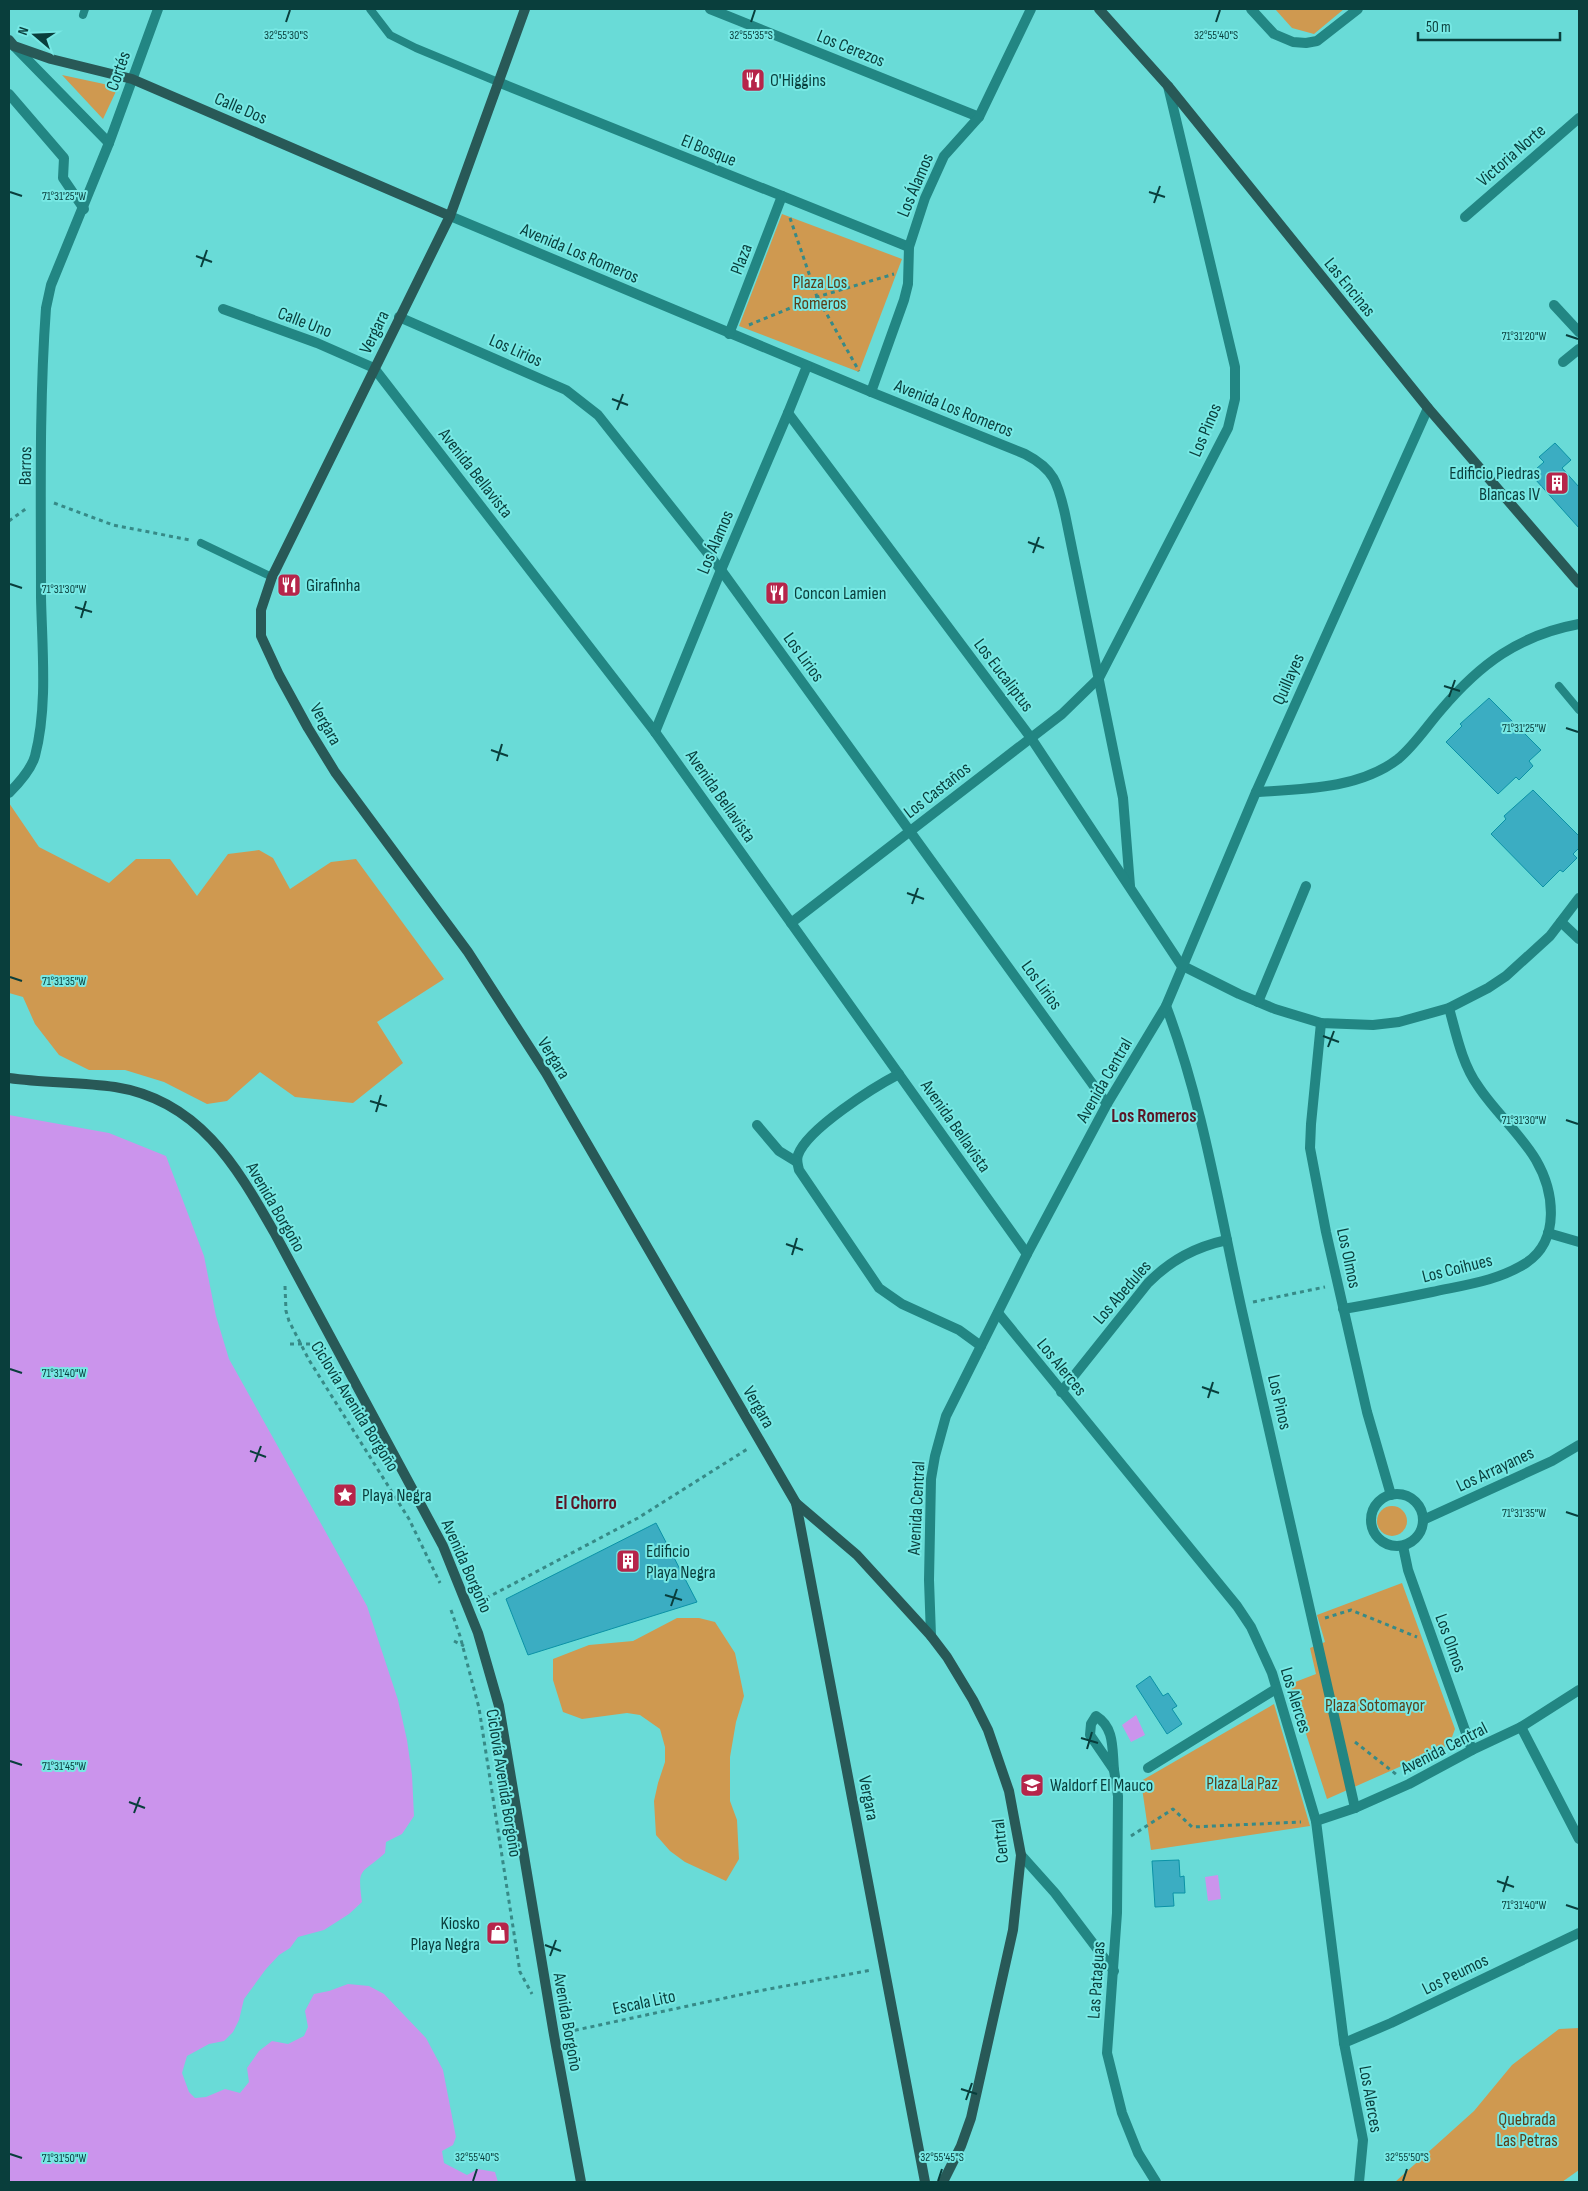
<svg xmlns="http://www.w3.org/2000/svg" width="1588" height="2191" viewBox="0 0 1588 2191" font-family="'Sofia Sans Condensed',sans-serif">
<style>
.green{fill:#cf9950}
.water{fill:#cb94ec}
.building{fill:#3badc2;stroke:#0b92a6}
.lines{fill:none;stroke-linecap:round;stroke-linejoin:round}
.path{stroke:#378a87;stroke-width:3;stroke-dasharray:4 4;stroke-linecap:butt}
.lane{stroke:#228683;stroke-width:8}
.street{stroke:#228683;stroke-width:10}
.secondary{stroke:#285957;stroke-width:10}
.ticks{fill:none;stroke:#093e3c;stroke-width:2}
.labels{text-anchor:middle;stroke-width:4;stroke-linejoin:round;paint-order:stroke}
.street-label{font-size:18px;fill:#093e3c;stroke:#77e8e4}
.poi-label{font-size:18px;fill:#093e3c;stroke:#77e8e4;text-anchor:start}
.park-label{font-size:18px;fill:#5b3f19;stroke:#77e8e4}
.neighbourhood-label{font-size:19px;font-weight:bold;fill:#5b1625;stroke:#77e8e4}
.ticks-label{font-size:12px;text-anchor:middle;fill:#093e3c;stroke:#77e8e4;stroke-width:4;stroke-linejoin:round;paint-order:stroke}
</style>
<rect width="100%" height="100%" fill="#69dbd7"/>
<g class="green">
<path d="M 1275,9 L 1344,9 L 1314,34 L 1292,28 Z"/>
<path d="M 62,75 L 118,87 L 103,119 Z"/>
<path d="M 782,214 L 902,259 L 859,372 L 739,326 Z"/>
<path d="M 9,803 L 39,847 L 109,883 L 136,859 L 170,859 L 197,896 L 228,854 L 259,850 L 273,858 L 290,889 L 331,862 L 356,859 L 444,979 L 377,1022 L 403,1063 L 353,1103 L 295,1097 L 260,1072 L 227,1101 L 207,1104 L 164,1082 L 125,1070 L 89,1070 L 59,1055 L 35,1024 L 23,997 L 9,993 Z"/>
<circle cx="1392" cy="1521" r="15"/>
<path d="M 1402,1583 L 1455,1729 L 1449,1745 L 1327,1799 L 1290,1684 L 1316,1674 L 1310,1648 L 1325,1642 L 1317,1615 Z"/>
<path d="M 677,1618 L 699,1618 L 715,1622 L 735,1653 L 744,1696 L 736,1722 L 730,1757 L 730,1801 L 737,1820 L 739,1859 L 726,1881 L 685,1862 L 670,1851 L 656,1835 L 654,1801 L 658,1783 L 665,1762 L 665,1747 L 660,1729 L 640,1715 L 627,1713 L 582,1719 L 563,1712 L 553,1680 L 553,1659 L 589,1645 L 633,1641 Z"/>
<path d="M 1274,1704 L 1310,1826 L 1151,1850 L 1141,1781 Z"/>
<path d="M 1579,2028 L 1579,2170 L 1562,2182 L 1395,2182 L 1474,2111 L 1512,2065 L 1559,2029 Z"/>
</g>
<g class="water">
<path d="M 9,1115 L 109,1133 L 166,1156 L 204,1256 L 216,1316 L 229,1359 L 367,1606 L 398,1700 L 407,1740 L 412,1775 L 414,1816 L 402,1834 L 386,1842 L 385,1853 C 361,1875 357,1866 362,1902 L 349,1914 L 324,1930 L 298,1937 L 290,1948 L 279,1955 L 266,1969 L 244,1999 L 239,2020 L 233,2032 L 224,2041 L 209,2044 L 187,2056 L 182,2073 L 189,2092 L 195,2098 L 206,2097 L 225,2089 L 240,2093 L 249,2082 L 247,2068 L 259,2051 L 272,2041 L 288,2044 L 304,2036 L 308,2027 L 305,2011 L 314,1994 L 329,1991 L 348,1984 L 369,1986 L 384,1994 L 426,2038 L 443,2070 L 456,2137 L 453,2145 L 442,2151 L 444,2163 L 467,2175 L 478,2169 L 495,2172 L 498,2182 L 9,2182 Z"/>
<path d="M 1136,1715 L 1145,1735 L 1131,1742 L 1122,1725 Z"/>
<path d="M 1218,1875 L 1221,1899 L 1208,1901 L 1205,1877 Z"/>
</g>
<g class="building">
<path d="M 1555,443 L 1571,460 L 1562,468 L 1579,487 L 1579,528 L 1535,479 L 1541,474 L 1536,469 L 1544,462 L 1539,457 Z"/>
<path d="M 1489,698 L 1541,750 L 1529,761 L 1533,766 L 1519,780 L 1516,777 L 1498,794 L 1446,742 L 1462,726 L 1460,724 Z"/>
<path d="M 1533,790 L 1579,836 L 1579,848 L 1573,854 L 1577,858 L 1563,872 L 1560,870 L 1543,887 L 1491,834 L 1506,819 L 1504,816 Z"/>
<path d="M 656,1523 L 697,1602 L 528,1655 L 506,1599 Z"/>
<path d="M 1150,1676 L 1163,1696 L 1168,1693 L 1177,1706 L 1172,1709 L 1182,1724 L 1167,1734 L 1136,1686 Z"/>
<path d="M 1179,1860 L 1180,1877 L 1184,1876 L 1185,1893 L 1173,1893 L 1174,1906 L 1155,1907 L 1152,1861 Z"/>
</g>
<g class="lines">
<g class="path">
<path d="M 790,218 L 817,297 L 859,371"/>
<path d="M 749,325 L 817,297 L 894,274"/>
<path d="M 54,503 L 113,525 L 190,540"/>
<path d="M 9,521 L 27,508"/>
<path d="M 285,1286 L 286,1311 L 289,1321 L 309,1360 L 409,1519 L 440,1583"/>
<path d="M 1253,1302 L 1325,1287"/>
<path d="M 290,1344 L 319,1344"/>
<path d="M 479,1602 L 638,1518 L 749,1448"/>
<path d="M 451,1610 L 460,1636 L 479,1708 L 520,1972 L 532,1994"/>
<path d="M 1325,1618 L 1351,1610 L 1417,1637"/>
<path d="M 454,1641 L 464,1646"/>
<path d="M 1355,1742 L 1397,1775"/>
<path d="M 1131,1836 L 1173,1809 L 1192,1827 L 1301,1822"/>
<path d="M 567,2032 L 753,1992 L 872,1970"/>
</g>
<g class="lane">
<path d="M 370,9 L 390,35 L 416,48 L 498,82"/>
<path d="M 83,15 L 85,9"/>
<path d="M 201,543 L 272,577"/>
<path d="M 1559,686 L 1579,710"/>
</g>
<g class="street">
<path d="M 710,9 L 979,117"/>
<path d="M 1251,9 L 1274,34 L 1293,42 L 1306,43 L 1317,41 L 1358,9"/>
<path d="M 14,46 L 109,143"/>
<path d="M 498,82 L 909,247"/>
<path d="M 9,94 L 64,158 L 63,178 L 84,209"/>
<path d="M 450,216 L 871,392 L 1025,454 C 1054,469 1058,483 1065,514 L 1123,798 L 1130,886"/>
<path d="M 1465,217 L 1579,118"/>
<path d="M 1554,305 L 1579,332"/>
<path d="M 223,309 L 317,343 L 374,368 L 655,732 L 1027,1254"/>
<path d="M 399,317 L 566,390 L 598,415 L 721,570 L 1107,1104"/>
<path d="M 729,334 L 782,196"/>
<path d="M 1563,362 L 1579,349"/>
<path d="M 871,392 L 904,300 L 908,284 L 909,247 L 925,198 L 944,156 L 979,117 L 1031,9"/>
<path d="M 788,413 L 1031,738 L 1181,965 L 1239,994 L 1275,1009 L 1321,1023 L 1373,1025 L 1399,1022 L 1449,1008 L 1488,988 L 1506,976 L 1550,936 L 1579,898"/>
<path d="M 655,732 L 721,570 L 788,413 L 807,366"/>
<path d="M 1256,792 C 1303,789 1359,789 1398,759 C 1414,746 1427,726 1441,710 C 1480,664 1519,635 1579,624"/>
<path d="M 9,793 C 19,783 31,770 35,756 C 48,707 42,647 41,597 C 41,501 39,404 46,308 L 51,285 L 109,143 L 158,9"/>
<path d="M 1561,922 L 1579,939"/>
<path d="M 791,923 L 1062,714 L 1099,678 L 1228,428 L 1235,399 L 1235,367 L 1168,86"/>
<path d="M 1258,1002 L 1306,886"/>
<path d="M 1166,1006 C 1203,1104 1219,1208 1242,1311 C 1280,1476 1317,1642 1355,1808"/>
<path d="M 1321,1023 L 1311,1124 L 1310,1148 L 1326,1232 L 1367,1412 L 1391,1495"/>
<path d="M 899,1074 C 874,1087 807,1129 798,1155 C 796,1161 798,1165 799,1170 L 879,1288 L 902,1304 L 959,1330 L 981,1346"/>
<path d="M 757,1125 L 779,1151 L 797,1162"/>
<path d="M 1548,1233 L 1579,1242"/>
<path d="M 1343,1309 C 1373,1304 1403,1298 1432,1292 C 1464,1285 1498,1281 1526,1263 C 1561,1240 1554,1191 1536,1160 C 1520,1133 1495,1112 1478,1086 C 1462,1064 1456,1033 1449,1008"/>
<path d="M 998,1313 L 1237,1606 L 1251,1627 L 1272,1673 L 1316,1821 L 1344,2043 L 1363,2140 L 1359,2182"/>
<path d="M 1061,1392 L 1148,1283 C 1171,1260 1195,1247 1227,1240"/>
<circle cx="1397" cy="1520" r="26"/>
<path d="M 1423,1520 L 1552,1461 L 1579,1445"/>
<path d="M 1403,1546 L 1408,1570 L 1472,1750"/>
<path d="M 931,1636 L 929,1580 L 931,1479 L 935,1456 L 946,1416 L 1027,1254 L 1107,1104 L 1166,1006 L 1256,792 L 1428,408"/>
<path d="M 1096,1716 C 1115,1728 1112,1749 1114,1770 L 1090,1735 L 1091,1724 Z"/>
<path d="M 1521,1727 L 1579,1839"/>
<path d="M 1148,1768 L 1276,1689"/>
<path d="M 1114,1770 L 1118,1796 L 1117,1913 L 1107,2053 L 1122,2113 L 1138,2153 L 1156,2182"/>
<path d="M 1316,1821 L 1355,1808 L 1409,1784 L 1472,1750 L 1521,1727 L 1579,1690"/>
<path d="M 1021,1855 L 1055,1893 L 1114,1971"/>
<path d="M 1344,2043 L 1391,2023 L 1579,1933"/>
</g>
<g class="secondary">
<path d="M 525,9 L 450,216 L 272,577 L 261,610 L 261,636 L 279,675 L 308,728 L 335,772 L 468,952 L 546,1073 L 796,1503 L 925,2182"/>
<path d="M 1099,9 L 1168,86 L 1428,408 L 1579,583"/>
<path d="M 9,40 L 14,46 L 51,59 L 132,79 L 450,216"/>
<path d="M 9,1078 C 44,1083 79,1082 115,1087 C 198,1100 236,1165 274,1232 L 443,1546 L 478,1633 L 499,1706 L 554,2035 L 581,2182"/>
<path d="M 796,1503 L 857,1555 L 931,1636 L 947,1657 L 973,1700 L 988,1730 L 1009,1791 L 1021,1855 L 1013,1930 L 971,2118 L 961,2146 L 943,2182"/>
</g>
</g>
<path class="ticks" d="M 286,22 L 290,10M 751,22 L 755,10M 1216,22 L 1220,10M 10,192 L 22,196M 1149,192 L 1165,197M 1154,203 L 1160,186M 196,256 L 212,262M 201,267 L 207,250M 1566,335 L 1578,339M 612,399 L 628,405M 617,410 L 623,394M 1028,542 L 1044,548M 1033,553 L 1039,537M 10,584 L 22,588M 75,607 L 92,612M 81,618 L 86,601M 1444,686 L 1460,691M 1449,697 L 1455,680M 1566,728 L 1578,732M 491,750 L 508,756M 497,761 L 502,744M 907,893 L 924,899M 912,904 L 918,888M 10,977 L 22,981M 1323,1036 L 1339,1042M 1328,1047 L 1334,1031M 370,1101 L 387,1106M 376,1112 L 381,1095M 1566,1120 L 1578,1124M 786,1244 L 803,1250M 792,1255 L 797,1238M 10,1369 L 22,1373M 1202,1387 L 1219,1393M 1208,1398 L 1213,1382M 250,1451 L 266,1457M 255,1462 L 261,1446M 1566,1512 L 1578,1516M 665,1595 L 682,1600M 671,1606 L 677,1589M 1081,1738 L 1098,1743M 1087,1749 L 1092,1732M 10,1761 L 22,1765M 129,1802 L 145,1808M 134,1813 L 140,1797M 1497,1881 L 1514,1887M 1503,1892 L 1508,1876M 1566,1905 L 1578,1909M 545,1945 L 561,1951M 550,1956 L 556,1940M 961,2089 L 977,2094M 966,2100 L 972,2083M 10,2154 L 22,2158M 473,2181 L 477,2169M 938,2181 L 942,2169M 1403,2181 L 1407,2169"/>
<defs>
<g id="restaurant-square" transform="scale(1.25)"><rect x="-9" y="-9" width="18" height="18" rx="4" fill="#b6254a" stroke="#77e8e4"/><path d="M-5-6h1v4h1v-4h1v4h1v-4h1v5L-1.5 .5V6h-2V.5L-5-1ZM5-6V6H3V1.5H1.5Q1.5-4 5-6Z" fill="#fff"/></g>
<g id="building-square" transform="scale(1.25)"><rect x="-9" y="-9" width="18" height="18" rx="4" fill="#b6254a" stroke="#77e8e4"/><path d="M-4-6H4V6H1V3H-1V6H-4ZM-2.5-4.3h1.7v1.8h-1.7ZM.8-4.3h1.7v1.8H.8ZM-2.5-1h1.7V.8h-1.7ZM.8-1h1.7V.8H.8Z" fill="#fff"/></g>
<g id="sight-square" transform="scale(1.25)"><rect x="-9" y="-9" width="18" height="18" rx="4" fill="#b6254a" stroke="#77e8e4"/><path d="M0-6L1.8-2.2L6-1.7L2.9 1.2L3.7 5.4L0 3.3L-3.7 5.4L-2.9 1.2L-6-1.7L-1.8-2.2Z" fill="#fff"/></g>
<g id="school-square" transform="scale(1.25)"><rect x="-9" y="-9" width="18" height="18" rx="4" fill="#b6254a" stroke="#77e8e4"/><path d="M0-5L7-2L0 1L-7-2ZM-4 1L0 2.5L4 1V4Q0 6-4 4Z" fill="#fff"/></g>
<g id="shop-square" transform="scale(1.25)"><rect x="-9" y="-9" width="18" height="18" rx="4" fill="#b6254a" stroke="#77e8e4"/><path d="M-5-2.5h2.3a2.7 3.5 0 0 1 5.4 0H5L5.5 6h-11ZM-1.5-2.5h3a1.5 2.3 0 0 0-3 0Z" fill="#fff"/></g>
</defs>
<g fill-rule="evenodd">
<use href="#restaurant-square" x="753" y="80"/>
<use href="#building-square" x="1557" y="483"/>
<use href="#restaurant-square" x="289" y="585"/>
<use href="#restaurant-square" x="777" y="593"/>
<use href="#sight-square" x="345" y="1495"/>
<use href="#building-square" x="628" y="1561"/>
<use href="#school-square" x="1032" y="1785"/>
<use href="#shop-square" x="498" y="1933"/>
</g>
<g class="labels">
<g class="street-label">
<text transform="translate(851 48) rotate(22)" y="6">Los Cerezos</text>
<text transform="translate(118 71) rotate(-70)" y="6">Cortés</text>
<text transform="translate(241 108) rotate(23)" y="6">Calle Dos</text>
<text transform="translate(709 150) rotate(22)" y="6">El Bosque</text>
<text transform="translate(1511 155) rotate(-41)" y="6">Victoria Norte</text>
<text transform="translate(915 185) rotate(-67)" y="6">Los Álamos</text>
<text transform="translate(580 253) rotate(23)" y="6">Avenida Los Romeros</text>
<text transform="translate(741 259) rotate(-69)" y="6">Plaza</text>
<text transform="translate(1350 287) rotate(51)" y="6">Las Encinas</text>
<text transform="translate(305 322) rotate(21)" y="6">Calle Uno</text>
<text transform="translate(374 332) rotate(-64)" y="6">Vergara</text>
<text transform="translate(516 350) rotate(24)" y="6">Los Lirios</text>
<text transform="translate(954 408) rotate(22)" y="6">Avenida Los Romeros</text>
<text transform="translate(1205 430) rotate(-67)" y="6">Los Pinos</text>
<text transform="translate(25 466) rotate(-89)" y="6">Barros</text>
<text transform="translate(476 473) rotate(52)" y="6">Avenida Bellavista</text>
<text transform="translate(715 542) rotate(-67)" y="6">Los Álamos</text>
<text transform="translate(804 657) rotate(54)" y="6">Los Lirios</text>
<text transform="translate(1004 675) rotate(53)" y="6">Los Eucaliptus</text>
<text transform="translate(1288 679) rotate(-66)" y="6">Quillayes</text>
<text transform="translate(326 724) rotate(60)" y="6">Vergara</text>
<text transform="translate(937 790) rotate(-38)" y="6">Los Castaños</text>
<text transform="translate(721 796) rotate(55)" y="6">Avenida Bellavista</text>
<text transform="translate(1042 985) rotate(54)" y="6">Los Lirios</text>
<text transform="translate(554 1058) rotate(58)" y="6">Vergara</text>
<text transform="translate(1104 1080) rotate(-60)" y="6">Avenida Central</text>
<text transform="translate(956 1126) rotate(55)" y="6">Avenida Bellavista</text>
<text transform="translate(276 1207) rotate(60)" y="6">Avenida Borgoño</text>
<text transform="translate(1349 1258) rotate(78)" y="6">Los Olmos</text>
<text transform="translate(1457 1268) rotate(-14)" y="6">Los Coihues</text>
<text transform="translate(1122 1292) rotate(-49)" y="6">Los Abedules</text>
<text transform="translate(1062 1367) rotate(51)" y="6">Los Alerces</text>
<text transform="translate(1280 1402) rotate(77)" y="6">Los Pinos</text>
<text transform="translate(355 1406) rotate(58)" y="6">Ciclovía Avenida Borgoño</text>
<text transform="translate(759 1407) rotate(60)" y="6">Vergara</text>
<text transform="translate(1495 1469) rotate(-25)" y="6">Los Arrayanes</text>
<text transform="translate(916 1508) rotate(-87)" y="6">Avenida Central</text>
<text transform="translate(467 1566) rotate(66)" y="6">Avenida Borgoño</text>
<text transform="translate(1451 1643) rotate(70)" y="6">Los Olmos</text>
<text transform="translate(1296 1700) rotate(73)" y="6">Los Alerces</text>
<text transform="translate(1444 1748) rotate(-27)" y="6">Avenida Central</text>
<text transform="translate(504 1783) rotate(81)" y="6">Ciclovía Avenida Borgoño</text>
<text transform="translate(869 1798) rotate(79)" y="6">Vergara</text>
<text transform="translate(1000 1841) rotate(-96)" y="6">Central</text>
<text transform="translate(1455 1974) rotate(-26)" y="6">Los Peumos</text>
<text transform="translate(1096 1980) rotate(-86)" y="6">Las Pataguas</text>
<text transform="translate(644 2002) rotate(-12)" y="6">Escala Lito</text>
<text transform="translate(568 2022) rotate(80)" y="6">Avenida Borgoño</text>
<text transform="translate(1371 2099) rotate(80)" y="6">Los Alerces</text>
</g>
<g class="poi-label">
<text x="770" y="86">O'Higgins</text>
<text x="1540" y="479" text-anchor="end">Edificio Piedras<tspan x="1540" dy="21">Blancas IV</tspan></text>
<text x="306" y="591">Girafinha</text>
<text x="794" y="599">Concon Lamien</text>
<text x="362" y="1501">Playa Negra</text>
<text x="646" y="1557">Edificio<tspan x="646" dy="21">Playa Negra</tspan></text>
<text x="1050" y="1791">Waldorf El Mauco</text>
<text x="480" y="1929" text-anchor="end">Kiosko<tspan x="480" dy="21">Playa Negra</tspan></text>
</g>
<g class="park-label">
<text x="820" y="288">Plaza Los<tspan x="820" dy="21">Romeros</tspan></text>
<text x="1375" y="1711">Plaza Sotomayor</text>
<text x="1242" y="1789">Plaza La Paz</text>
<text x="1527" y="2125">Quebrada<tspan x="1527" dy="21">Las Petras</tspan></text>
</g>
<g class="neighbourhood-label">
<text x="1154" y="1122">Los Romeros</text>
<text x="586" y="1509">El Chorro</text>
</g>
</g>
<g class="ticks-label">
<text x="286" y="39">32°55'30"S</text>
<text x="751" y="39">32°55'35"S</text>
<text x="1216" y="39">32°55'40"S</text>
<text x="64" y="200">71°31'25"W</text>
<text x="1524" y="340">71°31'20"W</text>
<text x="64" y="593">71°31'30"W</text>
<text x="1524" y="732">71°31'25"W</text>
<text x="64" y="985">71°31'35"W</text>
<text x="1524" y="1124">71°31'30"W</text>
<text x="64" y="1377">71°31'40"W</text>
<text x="1524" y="1517">71°31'35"W</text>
<text x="64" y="1770">71°31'45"W</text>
<text x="1524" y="1909">71°31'40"W</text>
<text x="477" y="2161">32°55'40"S</text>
<text x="942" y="2161">32°55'45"S</text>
<text x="1407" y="2161">32°55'50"S</text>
<text x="64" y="2162">71°31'50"W</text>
</g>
<rect width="1588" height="2191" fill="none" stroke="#093e3c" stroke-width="20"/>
<g transform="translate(35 35) rotate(289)" stroke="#77e8e4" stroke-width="4" paint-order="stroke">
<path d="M0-4L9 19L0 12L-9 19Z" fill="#093e3c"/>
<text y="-8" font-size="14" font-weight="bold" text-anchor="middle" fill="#093e3c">N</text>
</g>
<path d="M1418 32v8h142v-8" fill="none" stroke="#093e3c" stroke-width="2.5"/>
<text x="1426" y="32" font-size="15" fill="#093e3c" stroke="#77e8e4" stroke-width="4" paint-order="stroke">50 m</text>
</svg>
